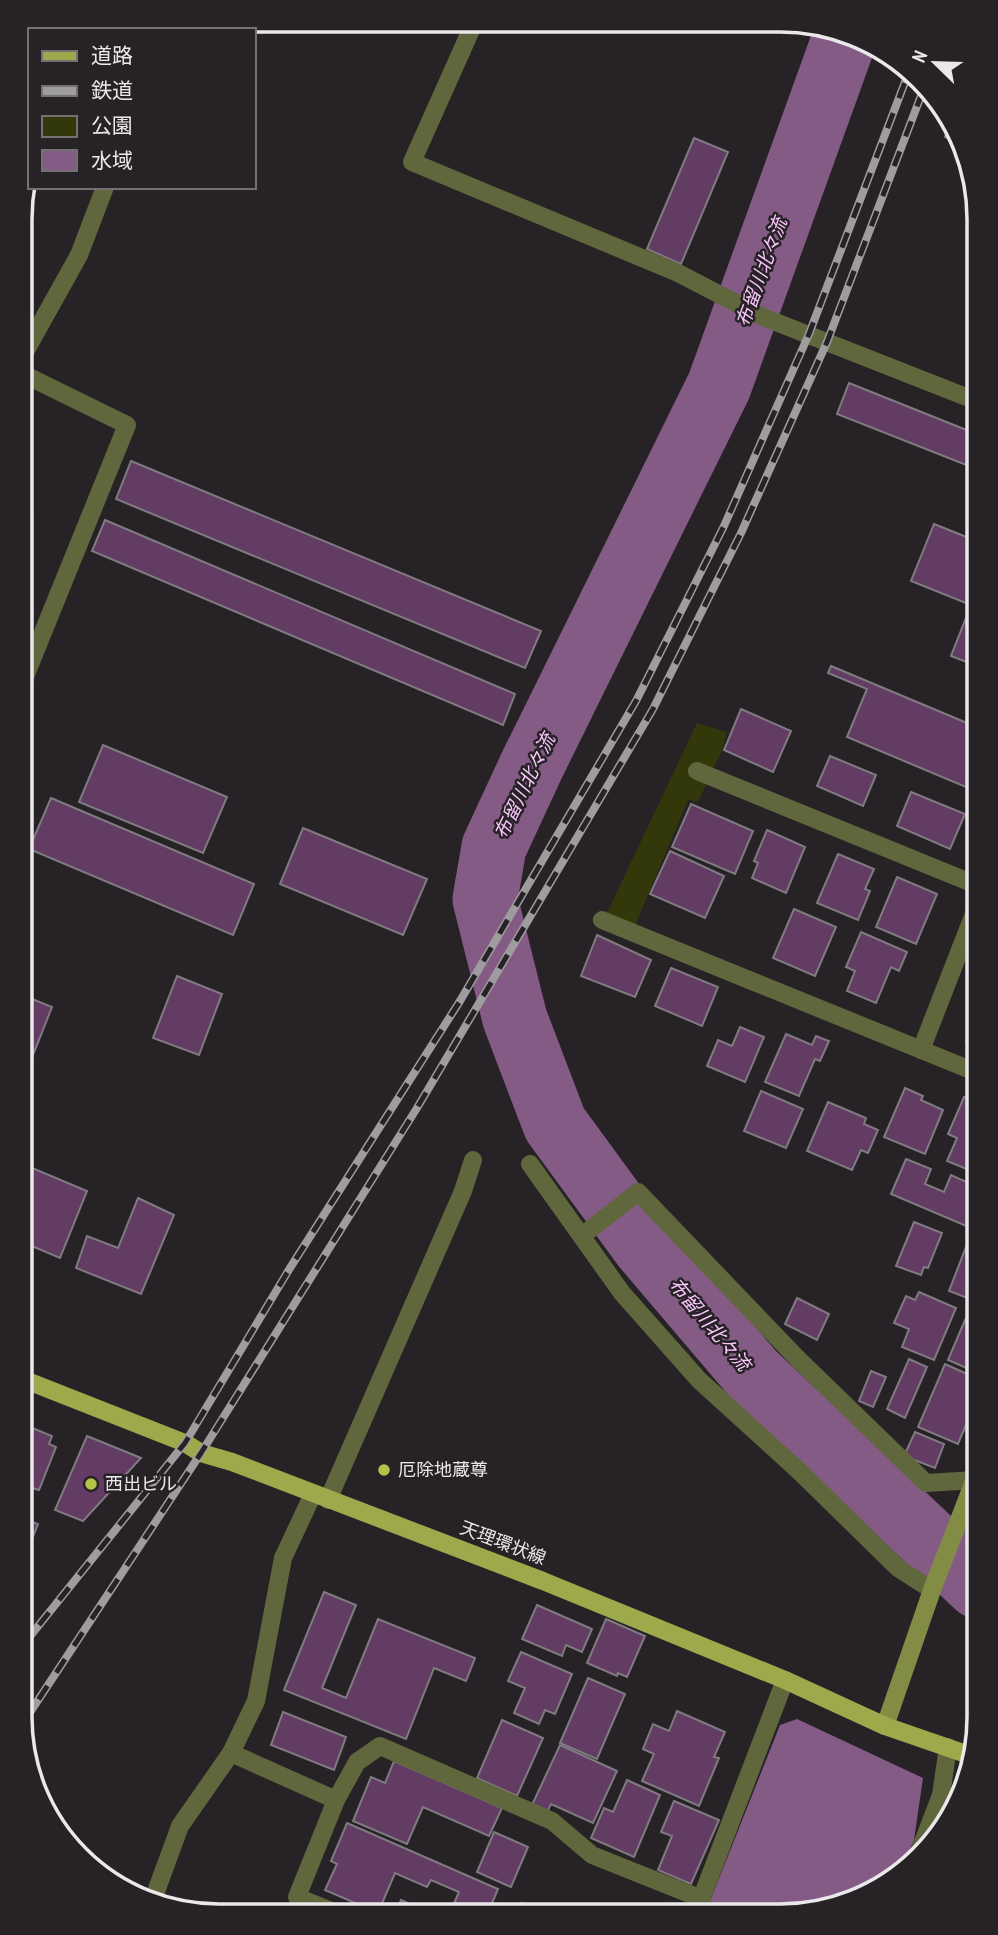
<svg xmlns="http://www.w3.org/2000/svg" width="998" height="1935" viewBox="0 0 998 1935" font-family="'PT Sans Narrow','Noto Sans JP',sans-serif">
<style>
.green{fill:#33380a}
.water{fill:#845b85}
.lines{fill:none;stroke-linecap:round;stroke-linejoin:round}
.river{stroke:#845b85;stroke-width:65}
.building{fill:#633c64;stroke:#7f7b80;stroke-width:2}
.lane{stroke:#60673c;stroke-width:18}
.street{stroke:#60673c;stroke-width:18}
.secondary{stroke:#838c45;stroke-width:18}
.primary{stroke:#9da94b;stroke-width:18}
.rail-casing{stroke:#9e9c9e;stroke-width:8}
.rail{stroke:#262226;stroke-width:5;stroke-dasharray:16;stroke-linecap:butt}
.poi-dot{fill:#b4c24a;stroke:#262226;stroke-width:2.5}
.labels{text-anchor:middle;stroke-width:5;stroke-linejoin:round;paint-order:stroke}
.poi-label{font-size:18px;fill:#eae8ea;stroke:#262226;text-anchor:start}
.street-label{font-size:18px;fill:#eae8ea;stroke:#262226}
.water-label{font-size:19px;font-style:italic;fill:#fac8fc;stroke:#262226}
.rim{fill:none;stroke:#eae8ea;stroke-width:3.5}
</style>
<rect width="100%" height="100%" fill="#262226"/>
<path class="green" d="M 697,723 L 727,732 L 722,750 L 698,802 L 688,800 L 634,928 L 606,915 Z"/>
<path class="water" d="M 797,1719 L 923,1778 L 914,1840 L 906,1861 L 843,1905 L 779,1916 L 704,1916 L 780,1725 Z"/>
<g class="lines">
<path class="river" d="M 845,37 L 719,386 L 531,767 L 494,847 L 485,899 L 515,1019 L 555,1124 L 645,1247 L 753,1374 L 978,1586"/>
</g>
<g class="building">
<path d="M 949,125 L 961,144 L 945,137 Z"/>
<path d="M 694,138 L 728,152 L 681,264 L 647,249 Z"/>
<path d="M 849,383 L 979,435 L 979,470 L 837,414 Z"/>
<path d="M 131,461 L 541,631 L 525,668 L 116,499 Z"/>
<path d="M 105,520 L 515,694 L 503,725 L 92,551 Z"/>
<path d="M 934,524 L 979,542 L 979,667 L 951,656 L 971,605 L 911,581 Z"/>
<path d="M 831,666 L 979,728 L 979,776 L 973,790 L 847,737 L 867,689 L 828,673 Z"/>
<path d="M 741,709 L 791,731 L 773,772 L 724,750 Z"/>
<path d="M 103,745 L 227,797 L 203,853 L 79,802 Z"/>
<path d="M 830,756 L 876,775 L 863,806 L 817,786 Z"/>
<path d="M 911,792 L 965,814 L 950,849 L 897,826 Z"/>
<path d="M 51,798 L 254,884 L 233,935 L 29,849 Z"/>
<path d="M 691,804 L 753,831 L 735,874 L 672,847 Z"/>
<path d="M 303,828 L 427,879 L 403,935 L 280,884 Z"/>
<path d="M 767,830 L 805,847 L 786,893 L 752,878 L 758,863 L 754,861 Z"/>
<path d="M 670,851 L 724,876 L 705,918 L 650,894 Z"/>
<path d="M 838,854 L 874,869 L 865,889 L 870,891 L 858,920 L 817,903 Z"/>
<path d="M 897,877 L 937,894 L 916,944 L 876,927 Z"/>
<path d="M 794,909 L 836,927 L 815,976 L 773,958 Z"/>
<path d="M 861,932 L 907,952 L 899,971 L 891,967 L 876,1003 L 847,991 L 855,971 L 846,967 Z"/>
<path d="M 597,935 L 651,960 L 635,997 L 581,976 Z"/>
<path d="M 671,968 L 718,987 L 702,1026 L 655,1006 Z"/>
<path d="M 177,976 L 222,994 L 199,1055 L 153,1038 Z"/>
<path d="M 979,992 L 978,1047 L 966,1042 L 978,1015 L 970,1011 Z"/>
<path d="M 20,994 L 52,1007 L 20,1088 Z"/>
<path d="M 740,1027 L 764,1037 L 745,1082 L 707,1066 L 718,1040 L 732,1046 Z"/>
<path d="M 786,1034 L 812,1045 L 816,1036 L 829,1041 L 820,1061 L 815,1059 L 799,1096 L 765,1082 Z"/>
<path d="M 905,1088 L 923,1096 L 921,1100 L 943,1110 L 925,1154 L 884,1137 Z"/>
<path d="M 761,1091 L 803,1109 L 786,1148 L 744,1131 Z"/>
<path d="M 964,1097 L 978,1103 L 978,1167 L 976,1173 L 947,1161 L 957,1138 L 948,1134 Z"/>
<path d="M 828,1102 L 866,1118 L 864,1124 L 878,1130 L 868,1153 L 861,1150 L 852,1170 L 807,1151 Z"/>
<path d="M 906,1159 L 931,1169 L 925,1184 L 944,1192 L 951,1175 L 978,1187 L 974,1195 L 978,1197 L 978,1231 L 891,1194 Z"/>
<path d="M 25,1165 L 87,1191 L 60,1258 L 20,1241 L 20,1178 Z"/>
<path d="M 138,1198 L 174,1215 L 141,1294 L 76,1268 L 87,1236 L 118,1248 Z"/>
<path d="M 914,1222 L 942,1233 L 928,1268 L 924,1267 L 921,1275 L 896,1266 Z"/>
<path d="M 971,1234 L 978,1237 L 978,1302 L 949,1291 Z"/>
<path d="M 919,1292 L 956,1308 L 934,1360 L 902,1347 L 909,1329 L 894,1323 L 906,1296 L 915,1300 Z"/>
<path d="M 797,1298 L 829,1314 L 817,1340 L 785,1324 Z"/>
<path d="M 968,1313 L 978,1317 L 978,1373 L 948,1360 Z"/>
<path d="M 909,1359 L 927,1367 L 905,1418 L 887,1409 Z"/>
<path d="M 945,1364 L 978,1379 L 978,1396 L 958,1444 L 918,1427 Z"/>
<path d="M 871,1371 L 886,1377 L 873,1407 L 859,1401 Z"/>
<path d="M 20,1423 L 52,1436 L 49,1444 L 56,1447 L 39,1490 L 32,1488 L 31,1492 L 19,1487 Z"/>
<path d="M 915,1432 L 944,1444 L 935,1468 L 904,1456 Z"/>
<path d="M 87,1436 L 141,1458 L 83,1521 L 55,1510 Z"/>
<path d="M 19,1517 L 38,1524 L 19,1572 Z"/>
<path d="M 324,1592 L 356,1605 L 322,1688 L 346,1698 L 378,1619 L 475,1658 L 466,1681 L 434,1668 L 406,1739 L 284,1690 Z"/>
<path d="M 537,1605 L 592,1629 L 582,1652 L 566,1645 L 562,1656 L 522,1639 Z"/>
<path d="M 606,1619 L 645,1636 L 627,1677 L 618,1673 L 617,1676 L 587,1663 Z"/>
<path d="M 521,1652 L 572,1674 L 555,1714 L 545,1710 L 539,1724 L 514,1713 L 525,1688 L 508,1681 Z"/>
<path d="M 588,1678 L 625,1694 L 597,1759 L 560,1743 Z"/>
<path d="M 677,1711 L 725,1732 L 714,1757 L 719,1758 L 699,1806 L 642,1781 L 654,1754 L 643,1749 L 653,1724 L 669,1731 Z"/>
<path d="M 283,1712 L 346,1737 L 334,1770 L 271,1745 Z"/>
<path d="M 502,1720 L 543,1738 L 517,1796 L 477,1778 Z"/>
<path d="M 560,1745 L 617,1771 L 593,1823 L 551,1804 L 547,1812 L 532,1805 Z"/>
<path d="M 394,1761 L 502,1808 L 489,1836 L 423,1807 L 407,1844 L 353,1821 L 371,1777 L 385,1783 Z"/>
<path d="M 627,1780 L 660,1795 L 634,1857 L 591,1838 L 604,1808 L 613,1812 Z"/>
<path d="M 674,1801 L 719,1820 L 691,1884 L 658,1870 L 672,1836 L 661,1832 Z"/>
<path d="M 347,1823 L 498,1889 L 487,1915 L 449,1915 L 459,1892 L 431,1880 L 427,1887 L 395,1873 L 378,1913 L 325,1890 L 337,1864 L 331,1861 Z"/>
<path d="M 494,1832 L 528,1847 L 511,1887 L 477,1872 Z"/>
<path d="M 401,1900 L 429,1913 L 428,1915 L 395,1915 Z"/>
<path d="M 522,1903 L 549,1915 L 517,1915 Z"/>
</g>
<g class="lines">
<g class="lane">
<path d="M 231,1753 L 336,1800 L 357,1762 L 380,1746 L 552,1821 L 592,1855 L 702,1899"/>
<path d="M 336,1800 L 297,1897 L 339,1914"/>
</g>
<g class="street">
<path d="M 475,21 L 412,162 L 678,273 L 763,317 L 979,402"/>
<path d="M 21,359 L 79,255 L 105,187"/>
<path d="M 20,689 L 127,425 L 21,373"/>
<path d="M 697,771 L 979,886"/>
<path d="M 602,920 L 978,1073"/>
<path d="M 921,1050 L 979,901"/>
<path d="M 530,1164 L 622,1293 L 699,1380 L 799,1471 L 898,1568 L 932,1590"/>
<path d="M 583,1235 L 638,1192 L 797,1358 L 926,1483 L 975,1480"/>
<path d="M 328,1500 L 463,1191 L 473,1160"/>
<path d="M 965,1505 L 978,1521"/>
<path d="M 920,1850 L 941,1795 L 948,1747"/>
<path d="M 154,1897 L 180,1826 L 231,1753 L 256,1701 L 283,1558 L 313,1494"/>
<path d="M 695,1915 L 785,1680"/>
</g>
<path class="secondary" d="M 885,1726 L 932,1590 L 978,1471"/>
<path class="primary" d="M 20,1378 L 185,1443 L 201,1453 L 232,1462 L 543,1581 L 785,1680 L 885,1726 L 969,1755"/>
<g class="rail-casing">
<g id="rail">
<path d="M 19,1650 L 185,1443 L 290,1268 L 460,1001 L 636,701 L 724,526 L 809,334 L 910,69"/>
<path d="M 21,1726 L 201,1453 L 417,1108 L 653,709 L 741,533 L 827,342 L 924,88"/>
</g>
</g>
<use href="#rail" class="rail"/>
</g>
<g class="poi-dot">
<circle cx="384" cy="1470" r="7"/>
<circle cx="91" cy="1484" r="7"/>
</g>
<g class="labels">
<g class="poi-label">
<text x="398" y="1476">厄除地蔵尊</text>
<text x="105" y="1490">西出ビル</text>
</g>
<g class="street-label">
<text transform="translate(503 1543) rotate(21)" y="6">天理環状線</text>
</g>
<g class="water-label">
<text transform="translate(761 272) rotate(-70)" y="7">布留川北々流</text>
<text transform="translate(524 786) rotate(-64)" y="7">布留川北々流</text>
<text transform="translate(710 1324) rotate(50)" y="7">布留川北々流</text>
</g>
</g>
<path d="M0 0H998V1935H0ZM219 32H780A187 187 0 0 1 967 219V1717A187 187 0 0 1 780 1904H219A187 187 0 0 1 32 1717V219A187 187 0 0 1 219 32Z" fill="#262226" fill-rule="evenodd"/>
<path class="rim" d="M219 32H780A187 187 0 0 1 967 219V1717A187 187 0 0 1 780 1904H219A187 187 0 0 1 32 1717V219A187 187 0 0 1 219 32Z"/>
<rect x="28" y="28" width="228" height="161" fill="#262226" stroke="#747174" stroke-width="2"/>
<rect x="42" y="51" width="35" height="10" fill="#9da94b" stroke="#747174" stroke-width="2"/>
<text x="91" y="63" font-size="21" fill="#eae8ea">道路</text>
<rect x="42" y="86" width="35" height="10" fill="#9e9c9e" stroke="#747174" stroke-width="2"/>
<text x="91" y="98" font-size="21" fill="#eae8ea">鉄道</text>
<rect x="42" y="116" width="35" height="21" fill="#33380a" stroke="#747174" stroke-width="2"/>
<text x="91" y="133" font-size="21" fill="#eae8ea">公園</text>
<rect x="42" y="150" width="35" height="21" fill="#845b85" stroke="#747174" stroke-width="2"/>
<text x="91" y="168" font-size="21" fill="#eae8ea">水域</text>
<g transform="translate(935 63) rotate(293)" stroke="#262226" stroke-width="5" paint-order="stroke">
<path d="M0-5L12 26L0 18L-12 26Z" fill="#eae8ea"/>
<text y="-10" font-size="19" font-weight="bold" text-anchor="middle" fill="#eae8ea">N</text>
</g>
</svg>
